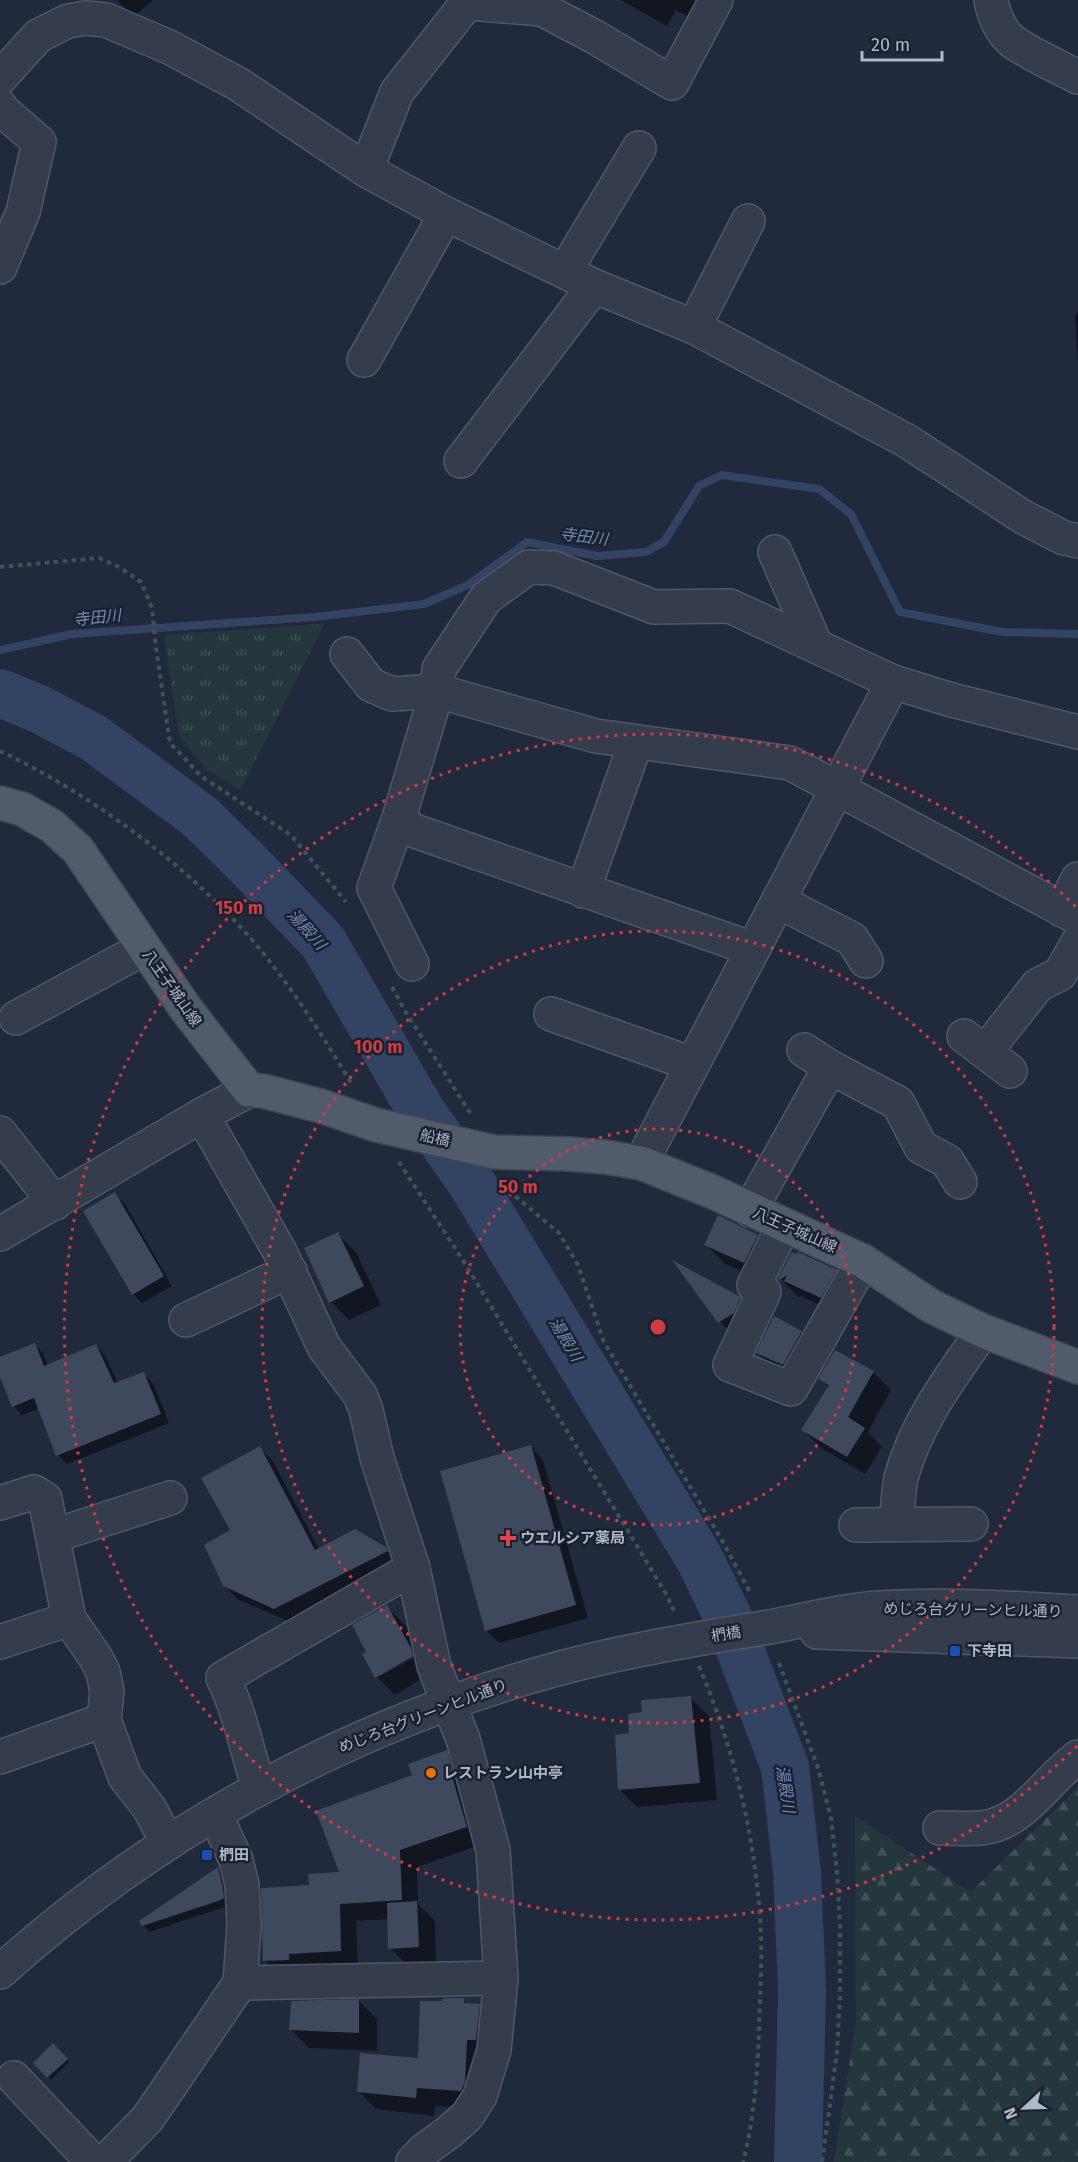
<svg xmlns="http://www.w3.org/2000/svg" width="1078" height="2162" viewBox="0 0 1078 2162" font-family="'Fira Sans','Noto Sans JP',sans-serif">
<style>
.forest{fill:url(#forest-firs)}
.park{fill:url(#park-tufts)}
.shadow{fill:#0007;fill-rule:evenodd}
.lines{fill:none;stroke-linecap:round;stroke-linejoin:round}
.stream{stroke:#334364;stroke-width:8}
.river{stroke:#334364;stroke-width:48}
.building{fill:#3f495e}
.minor-casing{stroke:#505767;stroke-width:36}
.major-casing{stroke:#3e4555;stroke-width:36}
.path{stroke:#3e5357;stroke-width:4;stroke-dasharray:4.5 4.5;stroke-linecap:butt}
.minor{stroke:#353c4c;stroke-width:33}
.major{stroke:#525b6c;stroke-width:33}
.ring{fill:none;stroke:#d03d40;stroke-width:3;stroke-dasharray:3 6}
.health-dot{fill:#e0444e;stroke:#1a2131;stroke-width:2}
.transit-dot{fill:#1a4fb4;stroke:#1a2131;stroke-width:2}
.food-dot{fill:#e8710a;stroke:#1a2131;stroke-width:2}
.labels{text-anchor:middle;stroke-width:5;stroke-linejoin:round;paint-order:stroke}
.street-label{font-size:15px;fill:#b0b7c8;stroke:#1a2131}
.poi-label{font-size:15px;font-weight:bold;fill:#b0b7c8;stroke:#1a2131;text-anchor:start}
.water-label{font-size:16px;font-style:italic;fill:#7589b2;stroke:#1a2131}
.centre{fill:#d03d40;stroke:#1a2131;stroke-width:3}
.ring-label{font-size:18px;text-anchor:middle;font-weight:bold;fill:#d03d40;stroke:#1a2131;stroke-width:5;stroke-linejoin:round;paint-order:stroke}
</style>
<defs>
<pattern id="forest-firs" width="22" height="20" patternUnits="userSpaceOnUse" patternTransform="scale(1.5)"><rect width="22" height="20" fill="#23373d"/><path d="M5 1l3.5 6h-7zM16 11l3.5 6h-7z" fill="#405258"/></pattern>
<pattern id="park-tufts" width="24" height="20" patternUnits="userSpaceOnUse" patternTransform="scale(1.5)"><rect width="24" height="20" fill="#23373d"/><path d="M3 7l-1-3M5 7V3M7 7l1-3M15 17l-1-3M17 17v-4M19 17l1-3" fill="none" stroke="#405258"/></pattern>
</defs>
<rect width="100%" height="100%" fill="#212a3c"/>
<path class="forest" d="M 1078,1787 L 1078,2162 L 834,2162 L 856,2021 L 855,1816 L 971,1892 Z"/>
<path class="park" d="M 325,624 L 240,790 L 207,770 L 179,736 L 164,635 Z"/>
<g class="shadow">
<path d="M 117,0 L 153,0 L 136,15 L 129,12 Z"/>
<path d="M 621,0 L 705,0 L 694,20 L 676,10 L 667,26 Z"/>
<path d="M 1078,311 L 1078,367 L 1075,316 Z"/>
<path d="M 115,1194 L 125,1204 L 172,1286 L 142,1303 L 133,1294 Z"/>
<path d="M 338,1234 L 356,1252 L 381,1305 L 349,1320 L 331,1302 Z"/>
<path d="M 757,1236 L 775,1254 L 762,1280 L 724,1263 L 706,1244 Z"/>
<path d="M 792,1254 L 836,1271 L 854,1289 L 839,1315 L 801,1296 L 798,1297 L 780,1278 Z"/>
<path d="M 677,1264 L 740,1299 L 758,1317 L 738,1340 L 720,1322 Z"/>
<path d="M 801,1333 L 819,1351 L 801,1382 L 776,1371 L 758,1353 Z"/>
<path d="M 34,1344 L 43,1353 L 48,1366 L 96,1346 L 105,1355 L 118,1384 L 144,1374 L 153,1383 L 169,1423 L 67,1464 L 58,1455 L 40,1408 L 22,1415 L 14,1406 L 0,1373 L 0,1358 Z"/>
<path d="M 873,1372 L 891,1390 L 868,1432 L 882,1447 L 865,1474 L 821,1448 L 803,1430 L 829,1387 L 820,1378 Z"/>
<path d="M 531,1447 L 543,1460 L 588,1618 L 499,1643 L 486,1630 Z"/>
<path d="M 259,1448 L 273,1461 L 319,1549 L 385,1548 L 400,1565 L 288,1621 L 237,1599 L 224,1585 Z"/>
<path d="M 387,1607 L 405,1625 L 428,1667 L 430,1674 L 395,1695 L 377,1677 L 368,1653 ZM 418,1651 L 420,1654 L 380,1676 L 380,1673 Z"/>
<path d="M 690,1698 L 709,1716 L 717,1800 L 637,1807 L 619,1789 L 631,1735 L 643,1713 Z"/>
<path d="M 446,1752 L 463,1769 L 483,1844 L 417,1867 L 418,1904 L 435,1921 L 436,1964 L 408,1966 L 390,1948 L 389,1919 L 356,1921 L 358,1968 L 282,1978 L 265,1960 L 310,1886 L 341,1874 L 413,1776 Z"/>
<path d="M 218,1869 L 224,1875 L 229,1895 L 228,1906 L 149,1932 L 143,1925 Z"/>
<path d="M 463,2000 L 468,2005 L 479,2005 L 497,2024 L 479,2108 L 435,2106 L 434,2116 L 376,2109 L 358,2091 L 420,2060 Z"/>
<path d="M 359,2001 L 377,2019 L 377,2051 L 309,2048 L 291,2030 Z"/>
<path d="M 53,2045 L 69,2062 L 51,2080 L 35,2063 Z"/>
</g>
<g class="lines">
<path class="stream" d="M 0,650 L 72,634 L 315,617 L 424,604 L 468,585 L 527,542 L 597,556 L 646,552 L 664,542 L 699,486 L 722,475 L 819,489 L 851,514 L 900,612 L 1002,632 L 1078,634"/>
<path class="river" d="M 0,693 L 39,709 L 94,738 L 199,816 L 244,860 L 323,942 L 421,1111 L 471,1182 L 699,1558 L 727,1615 L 785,1767 L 797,1872 L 802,1990 L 798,2162"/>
</g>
<g class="building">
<path d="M 115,1192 L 164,1276 L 132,1295 L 83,1211 Z"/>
<path d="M 718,1215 L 758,1235 L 744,1263 L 704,1245 Z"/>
<path d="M 338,1232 L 364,1286 L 329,1303 L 304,1248 Z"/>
<path d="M 792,1252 L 796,1254 L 798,1252 L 837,1270 L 821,1298 L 784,1281 L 787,1275 L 780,1280 L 778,1279 Z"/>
<path d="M 672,1260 L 741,1297 L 734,1313 L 718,1323 Z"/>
<path d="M 774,1316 L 802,1331 L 783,1365 L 756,1353 Z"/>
<path d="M 35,1343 L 44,1366 L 96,1344 L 114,1383 L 144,1372 L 161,1414 L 56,1456 L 34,1398 L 12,1407 L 0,1377 L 0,1357 Z"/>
<path d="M 835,1350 L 874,1371 L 848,1417 L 865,1428 L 847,1457 L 801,1430 L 829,1385 L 818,1379 Z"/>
<path d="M 531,1445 L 576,1605 L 485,1631 L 440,1471 Z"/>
<path d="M 260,1446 L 315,1550 L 355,1529 L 386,1547 L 388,1551 L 274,1609 L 223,1586 L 204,1545 L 230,1530 L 201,1478 Z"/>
<path d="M 387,1605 L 411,1648 L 413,1656 L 375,1678 L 362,1654 L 366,1652 L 352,1625 Z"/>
<path d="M 691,1696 L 700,1783 L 618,1790 L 615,1735 L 629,1733 L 628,1714 L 642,1712 L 641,1700 Z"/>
<path d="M 447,1750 L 453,1773 L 451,1773 L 467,1827 L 400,1850 L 402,1900 L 340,1904 L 341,1951 L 289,1954 L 289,1960 L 263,1961 L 261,1888 L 309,1885 L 308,1874 L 339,1872 L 316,1811 L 412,1775 L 408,1764 Z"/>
<path d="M 218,1867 L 223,1888 L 224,1898 L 221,1900 L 142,1926 L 139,1921 Z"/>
<path d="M 417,1901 L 419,1947 L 388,1949 L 387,1903 Z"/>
<path d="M 443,1998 L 464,1998 L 464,2003 L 480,2004 L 476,2040 L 467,2040 L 465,2082 L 461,2091 L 417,2088 L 416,2098 L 357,2092 L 360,2053 L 418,2058 L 420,2001 L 442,2001 Z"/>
<path d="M 359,1999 L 359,2033 L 289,2030 L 291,2001 Z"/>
<path d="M 53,2043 L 68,2059 L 47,2078 L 33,2063 Z"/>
</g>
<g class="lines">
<g class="minor-casing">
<g id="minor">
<path d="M 991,0 C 993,14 1001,32 1012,41 C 1028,53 1059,67 1078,77"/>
<path d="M 0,78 L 38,36 L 68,21 L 86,18 L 106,20 L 169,47 L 238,84 L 366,170 L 446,214 L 594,286 L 694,327 L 907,441 L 1023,517 L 1064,538 L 1078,541"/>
<path d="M 0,106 L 2,110 L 39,142 L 23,212 L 0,267"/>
<path d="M 366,170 L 397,92 L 467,3 L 542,9 L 595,37 L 672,83 L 716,0"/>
<path d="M 565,271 L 639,148"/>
<path d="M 694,327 L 748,221"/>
<path d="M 364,360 L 446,214"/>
<path d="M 461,461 L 594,286"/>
<path d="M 775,552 L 816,646"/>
<path d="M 347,654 L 371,685 L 392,694 L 437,691 L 596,736 L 790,763 L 1078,918"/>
<path d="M 399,818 L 374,888 L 412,964"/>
<path d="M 583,891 L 636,742"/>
<path d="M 778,901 L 852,939 L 866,961"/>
<path d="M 1062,910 L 1078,879"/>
<path d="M 753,949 L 412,830 L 399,818 L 437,691 L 439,669 L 486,598 L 529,567 L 554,568 L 654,607 L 730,606 L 893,682 L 948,699 L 1078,732"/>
<path d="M 551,1014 L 692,1064"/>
<path d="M 16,1018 L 144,948"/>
<path d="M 964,1036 L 1010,1071"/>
<path d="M 804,1050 L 830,1067 L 898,1103 L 921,1147 L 947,1161 L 960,1182"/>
<path d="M 985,1052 L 1038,985 L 1060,974 L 1078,942"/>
<path d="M 202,1115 L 280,1252 L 324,1347 L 360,1395 L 366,1410 L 377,1458 L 413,1568 L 434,1666 L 463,1739 L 493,1850 L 501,1978 L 494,2050 L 480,2096 L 467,2116 L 449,2132 L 423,2151 L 413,2162"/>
<path d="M 0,1133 L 55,1203"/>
<path d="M 641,1163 L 893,682"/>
<path d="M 750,1210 L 830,1067"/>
<path d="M 784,1225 L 754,1285 L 764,1292 L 730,1365 L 791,1389 L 863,1261"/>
<path d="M 0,1234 L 202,1115 L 249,1090"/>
<path d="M 186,1320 L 290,1271"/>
<path d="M 0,1503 L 34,1492 L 45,1499 L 69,1619"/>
<path d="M 896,1524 C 898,1509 898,1492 901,1478 C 916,1422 951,1377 983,1331"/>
<path d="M 856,1525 L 971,1524"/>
<path d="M 53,1536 L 170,1498"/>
<path d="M 817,1632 L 1078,1641"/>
<path d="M 0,1642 L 69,1619 L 96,1658 L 103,1672 L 107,1691 L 104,1720 L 125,1777 L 150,1809 L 167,1842"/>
<path d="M 0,1757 L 104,1720"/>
<path d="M 259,1788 C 247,1751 240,1712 223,1678 L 413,1568"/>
<path d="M 940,1828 C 954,1828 968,1829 982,1828 C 1024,1823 1046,1780 1078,1757"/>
<path d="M 0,1972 C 154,1833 340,1731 539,1674 C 611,1653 684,1641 757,1629 C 796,1623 840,1610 879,1608 C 945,1604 1012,1608 1078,1612"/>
<path d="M 240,1983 L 501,1978"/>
<path d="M 14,2078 L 93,2162"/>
<path d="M 105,2162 L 148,2118 L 240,1983 L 244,1926 L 242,1885 L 236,1860 L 215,1814"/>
</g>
</g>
<g class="major-casing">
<path id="major" d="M 0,803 L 22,809 L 36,817 L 52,826 L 78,850 L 186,1009 L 249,1090 L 263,1091 L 321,1106 L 376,1125 L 494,1152 L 569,1154 L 605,1157 L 641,1163 L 713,1192 L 863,1261 L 931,1306 L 983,1331 L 1078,1367"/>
</g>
<g class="path">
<path d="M 0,567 L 99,558 L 119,567 L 141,582 L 152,608 L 156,648 L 170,743 L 202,777 L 291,835 L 346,902"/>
<path d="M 0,751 C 95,796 197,872 263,953 C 297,995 325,1040 353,1086"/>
<path d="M 392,987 L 405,1011 L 472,1116"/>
<path d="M 399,1162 L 464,1262 L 665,1592 L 675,1613"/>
<path d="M 508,1180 L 515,1196 L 559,1233 L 578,1265 L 604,1342 L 723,1542 L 751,1594"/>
<path d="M 779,1663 L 818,1768 L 831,1818 L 837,1872 L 840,1928 L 840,1997 L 837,2052 L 822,2162"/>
<path d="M 699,1666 C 735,1751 757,1843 761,1936 C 762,1966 760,1996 759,2027 C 758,2069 754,2121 743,2162"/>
</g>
<use href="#minor" class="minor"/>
<use href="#major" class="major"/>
</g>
<g class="ring">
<circle cx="658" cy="1327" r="198"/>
<circle cx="658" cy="1327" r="396"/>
<path d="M1077 1746A593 593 0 1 1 1077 908"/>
</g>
<path class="health-dot" d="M505 1529h6v6h6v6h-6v6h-6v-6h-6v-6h6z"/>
<g class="transit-dot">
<rect x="949" y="1645" width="12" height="12" rx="3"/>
<rect x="201" y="1849" width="12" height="12" rx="3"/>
</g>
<circle class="food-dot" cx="431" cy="1773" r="6"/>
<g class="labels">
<g class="street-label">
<text transform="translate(172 988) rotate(55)" y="5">八王子城山線</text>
<text transform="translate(435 1138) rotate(13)" y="5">船橋</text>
<text transform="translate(795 1230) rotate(24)" y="5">八王子城山線</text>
<text transform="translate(973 1610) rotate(1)" y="5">めじろ台グリーンヒル通り</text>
<text transform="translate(726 1634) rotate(-9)" y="5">椚橋</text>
<text transform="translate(423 1716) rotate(-21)" y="5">めじろ台グリーンヒル通り</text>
</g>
<g class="poi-label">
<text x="520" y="1543">ウエルシア薬局</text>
<text x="967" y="1656">下寺田</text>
<text x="443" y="1778">レストラン山中亭</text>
<text x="219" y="1860">椚田</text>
</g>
<g class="water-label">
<text transform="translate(584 536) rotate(7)" y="6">寺田川</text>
<text transform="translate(97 617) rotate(-6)" y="6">寺田川</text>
<text transform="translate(307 929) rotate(48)" y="6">湯殿川</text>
<text transform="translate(566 1339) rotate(59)" y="6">湯殿川</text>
<text transform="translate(786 1789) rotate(81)" y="6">湯殿川</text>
</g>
</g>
<circle cx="658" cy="1327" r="9" class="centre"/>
<g class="ring-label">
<text x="239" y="914">150 m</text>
<text x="378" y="1053">100 m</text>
<text x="518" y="1193">50 m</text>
</g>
<g transform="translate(1024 2108) rotate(248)" stroke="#1a2131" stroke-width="4.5" paint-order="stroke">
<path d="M0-4.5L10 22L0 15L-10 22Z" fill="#b0b7c8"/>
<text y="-9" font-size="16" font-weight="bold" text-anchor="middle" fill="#b0b7c8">N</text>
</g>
<path d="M862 51v9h80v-9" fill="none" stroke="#b0b7c8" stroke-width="3"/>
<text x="871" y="51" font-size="18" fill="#b0b7c8" stroke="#1a2131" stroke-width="4.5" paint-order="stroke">20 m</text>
</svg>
